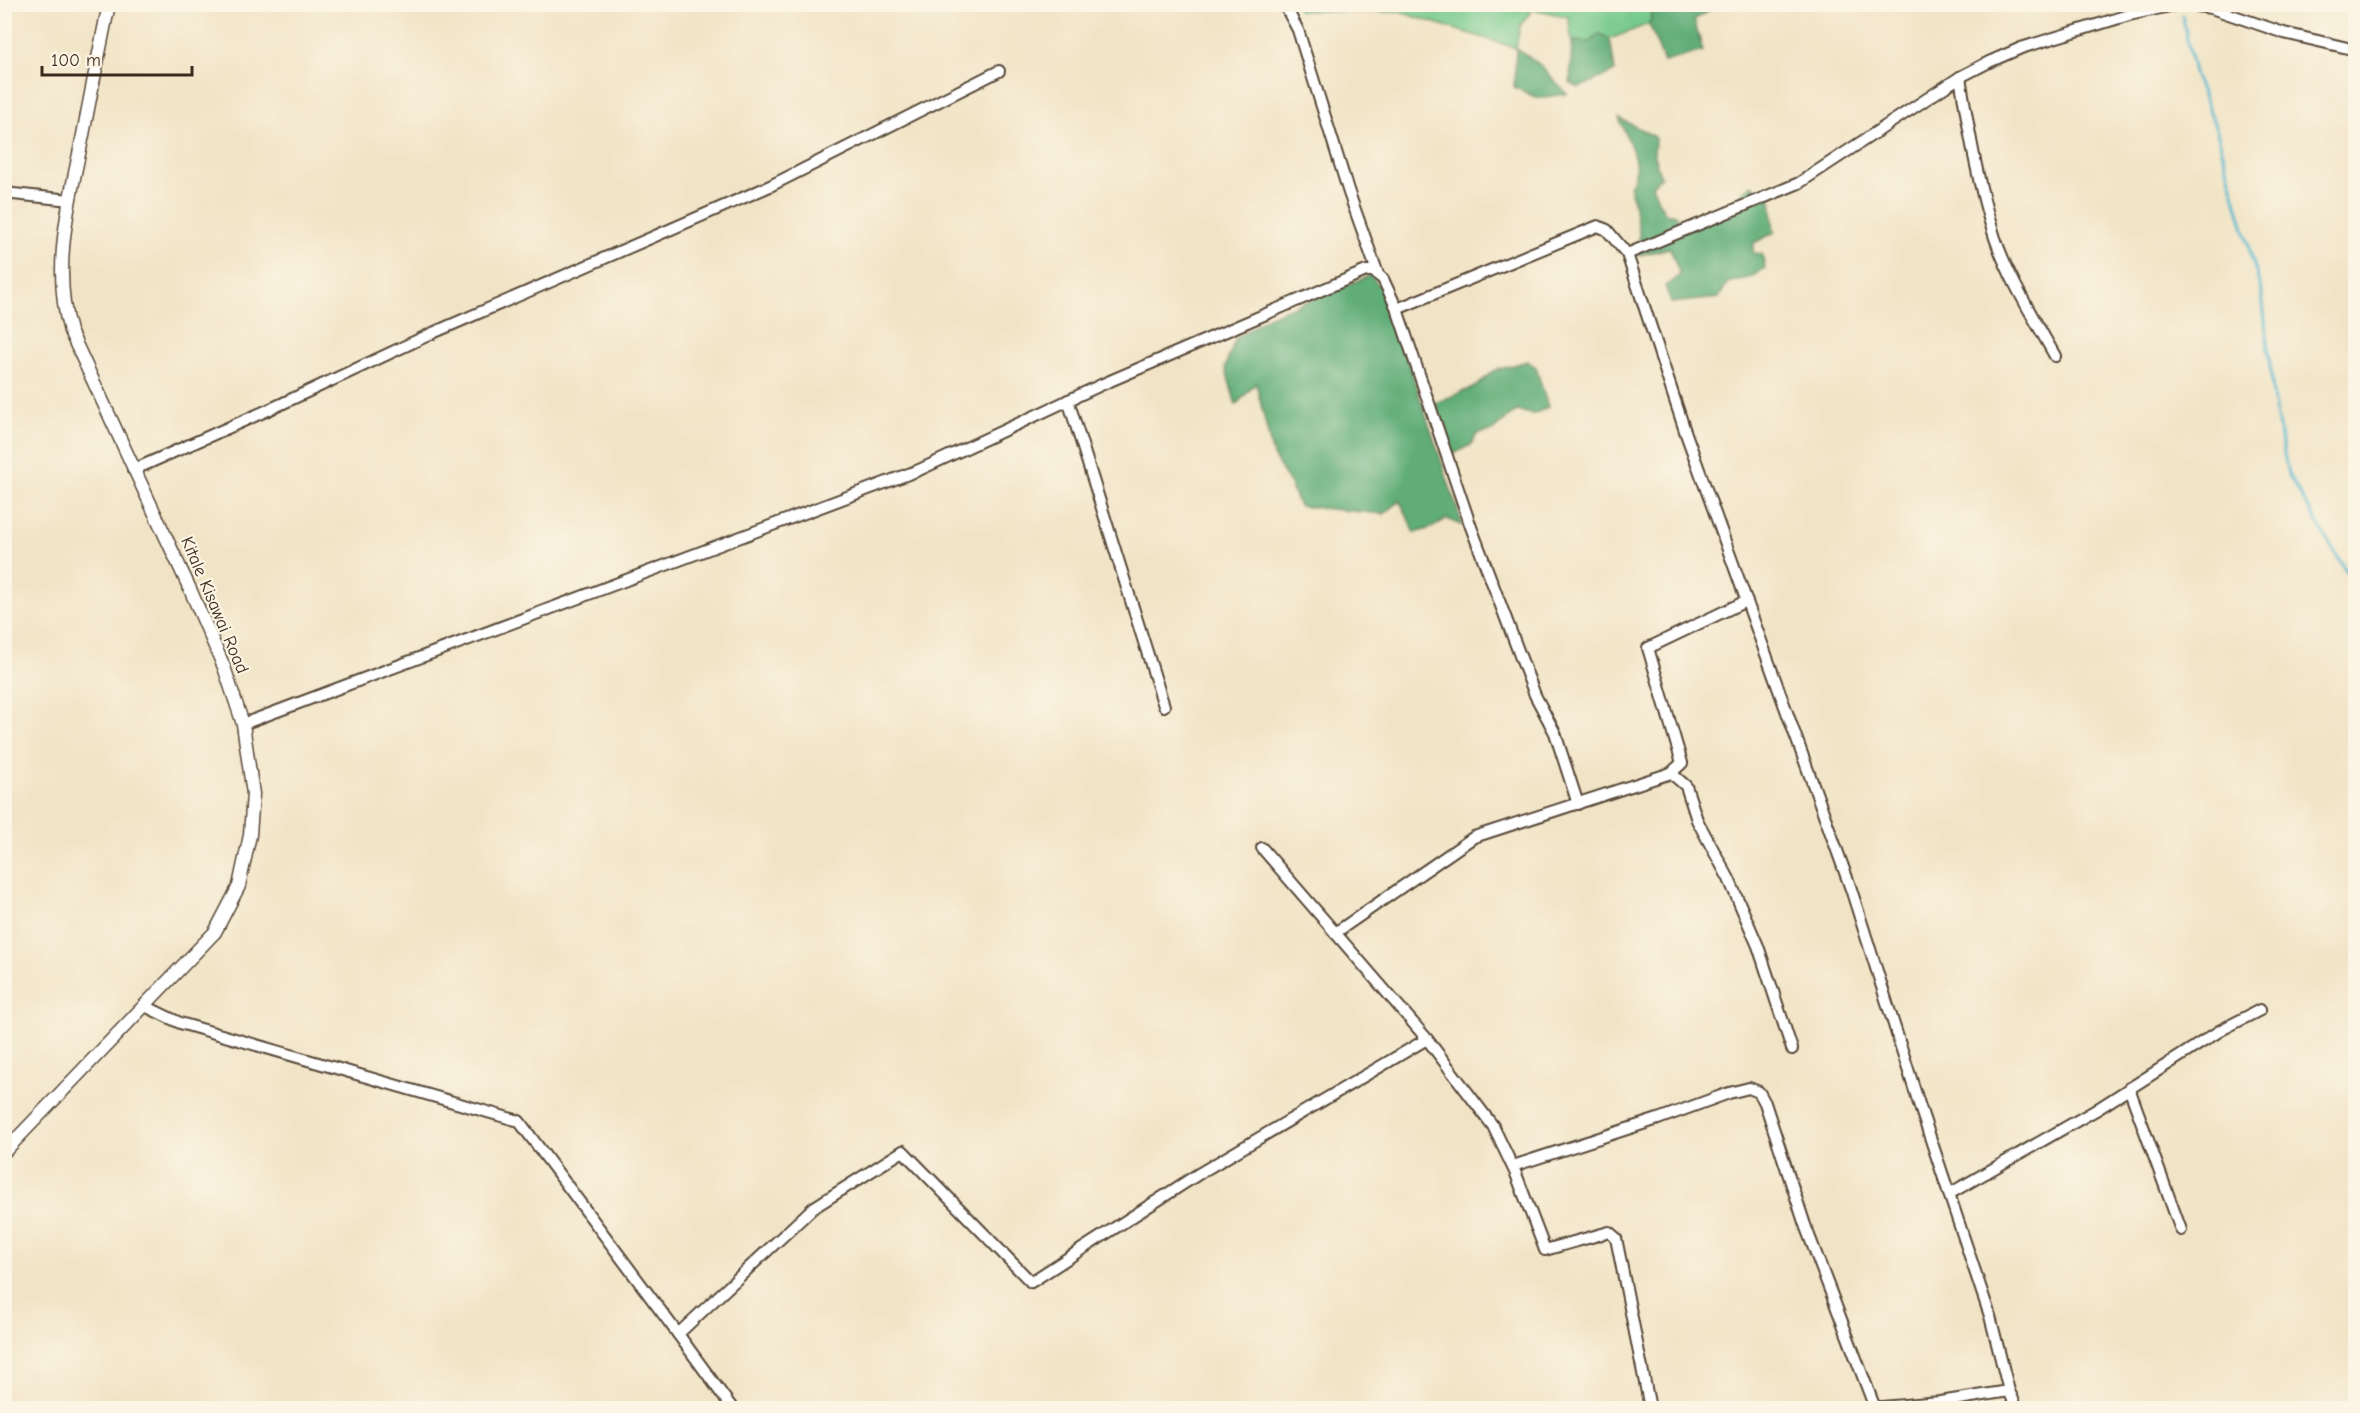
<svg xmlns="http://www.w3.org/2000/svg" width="2360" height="1413" viewBox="0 0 2360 1413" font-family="'Comic Neue',sans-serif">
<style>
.green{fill:#75c98c;stroke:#587a55;stroke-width:1.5}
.forest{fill:#60ad78;stroke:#4e6c4b;stroke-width:1.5}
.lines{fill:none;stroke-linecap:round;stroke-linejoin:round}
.stream{stroke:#4fb5cd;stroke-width:3}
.minor-casing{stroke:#564637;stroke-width:14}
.tertiary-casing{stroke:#564637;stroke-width:15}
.minor{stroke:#fff;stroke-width:10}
.tertiary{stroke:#fff;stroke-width:12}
.labels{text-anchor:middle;stroke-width:4.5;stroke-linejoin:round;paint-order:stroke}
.street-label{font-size:18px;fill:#3b2a1e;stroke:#fcf5e5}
</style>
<rect width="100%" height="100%" fill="#fcf5e5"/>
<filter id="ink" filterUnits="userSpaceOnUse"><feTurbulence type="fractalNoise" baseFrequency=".0167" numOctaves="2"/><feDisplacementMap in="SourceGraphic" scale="12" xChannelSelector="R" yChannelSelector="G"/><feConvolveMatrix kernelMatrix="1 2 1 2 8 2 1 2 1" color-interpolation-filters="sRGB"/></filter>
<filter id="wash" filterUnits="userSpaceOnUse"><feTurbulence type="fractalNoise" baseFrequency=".008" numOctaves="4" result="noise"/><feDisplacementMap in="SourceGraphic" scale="24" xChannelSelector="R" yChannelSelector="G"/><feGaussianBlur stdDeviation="1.35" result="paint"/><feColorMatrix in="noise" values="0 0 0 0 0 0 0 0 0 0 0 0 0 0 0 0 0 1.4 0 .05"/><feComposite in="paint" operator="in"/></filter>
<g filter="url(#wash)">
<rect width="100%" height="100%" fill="#f1e4c6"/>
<path class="green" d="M 1296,5 L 1655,5 L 1649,24 L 1610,39 L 1599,34 L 1591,42 L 1572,41 L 1568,17 L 1533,9 L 1520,26 L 1516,48 L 1399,12 L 1299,11 Z"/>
<g class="forest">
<path d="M 1655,5 L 1718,5 L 1694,20 L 1703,51 L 1664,62 L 1649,24 Z"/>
<path d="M 1599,34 L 1610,39 L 1615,71 L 1579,88 L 1570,82 L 1572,41 L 1591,42 Z"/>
<path d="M 1516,48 L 1539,64 L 1567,94 L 1537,98 L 1514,87 Z"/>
<path d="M 1619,118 L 1655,137 L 1654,156 L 1661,177 L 1652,185 L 1658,200 L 1666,214 L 1675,214 L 1680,224 L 1736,200 L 1751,184 L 1771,199 L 1774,233 L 1754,243 L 1753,253 L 1762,254 L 1765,268 L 1752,277 L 1727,283 L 1719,298 L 1671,303 L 1665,286 L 1680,275 L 1670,248 L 1639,255 L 1639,230 L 1630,186 C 1644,164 1627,140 1619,118 Z"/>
<path d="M 1371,275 L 1383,291 L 1394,320 L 1463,526 L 1447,519 L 1431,528 L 1415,533 L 1400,501 L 1384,514 L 1299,506 L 1287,478 L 1273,456 L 1256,383 L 1236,405 L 1225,367 L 1236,338 L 1268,317 Z"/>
<path d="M 1527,361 L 1536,367 L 1548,407 L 1534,414 L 1516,411 L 1492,431 L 1477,434 L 1471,445 L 1452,455 L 1435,403 L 1477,386 L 1493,371 Z"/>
</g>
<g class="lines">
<path class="stream" d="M 2182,15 L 2194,73 L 2216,128 L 2262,294 L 2274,402 L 2288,474 L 2356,588"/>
</g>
</g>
<g filter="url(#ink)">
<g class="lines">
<g class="minor-casing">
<g id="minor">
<path d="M 1284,4 L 1298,30 L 1349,193 L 1378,274"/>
<path d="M 2183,4 L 2211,8 L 2284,33 L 2356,50"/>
<path d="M 1960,77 C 1969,131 1978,186 1995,238 C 2009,279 2034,318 2055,356"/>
<path d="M 4,193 L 70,200"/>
<path d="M 1397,309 L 1598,226 L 1607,230 L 1627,254"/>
<path d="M 1068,400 L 1164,706"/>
<path d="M 133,470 L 277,406 L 435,332 L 770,186 L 999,71"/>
<path d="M 243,724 L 919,470 L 1103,384 L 1366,271 L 1373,271 L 1383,279 L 1397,309 L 1471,527 L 1535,695 L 1555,733 L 1578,804"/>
<path d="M 1671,773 L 1686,786 L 1697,820 L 1729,879 L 1758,946 L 1792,1049"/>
<path d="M 1262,848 L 1427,1039 L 1493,1126 L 1516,1174 L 1545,1250 L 1609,1232 L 1616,1238 L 1650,1408"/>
<path d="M 1335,933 L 1474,837 L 1671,773 L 1682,763 L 1648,648 L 1746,601"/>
<path d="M 145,1006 L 180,1023 L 519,1121 L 678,1334 L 732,1408"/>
<path d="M 2129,1088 L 2181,1230"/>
<path d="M 1513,1166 L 1658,1119 L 1729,1093 L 1749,1088 L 1759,1092 L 1765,1103 L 1805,1225 L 1875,1408"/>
<path d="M 1949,1194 L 2096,1110 L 2221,1030 L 2260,1010"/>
<path d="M 678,1334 L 813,1208 L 903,1151 L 1031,1282 L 1200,1173 L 1427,1039"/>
<path d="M 1870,1408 L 1940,1402 L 2009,1391"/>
<path d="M 2017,1408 L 2009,1391 L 1990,1316 L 1920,1107 L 1851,889 L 1685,431 L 1627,254 L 1799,183 L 1960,77 L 1989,62 L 2021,48 L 2129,15 L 2179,4"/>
</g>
</g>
<g class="tertiary-casing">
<path id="tertiary" d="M 4,1152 L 215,932 L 239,886 L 250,835 L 253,794 L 243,724 L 224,667 L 189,587 L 70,331 C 51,268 70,198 83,135 C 91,92 100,48 109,4"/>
</g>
<use href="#minor" class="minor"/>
<use href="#tertiary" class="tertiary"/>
</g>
</g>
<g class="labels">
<g class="street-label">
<text transform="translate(215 605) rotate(67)" y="6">Kitale Kisawai Road</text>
</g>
</g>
<rect width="2360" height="1413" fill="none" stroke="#fcf5e5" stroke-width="24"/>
<path d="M42 66v9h150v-9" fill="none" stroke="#3b2a1e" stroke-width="3"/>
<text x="51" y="66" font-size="18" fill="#3b2a1e" stroke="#fcf5e5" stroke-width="4.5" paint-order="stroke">100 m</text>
</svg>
